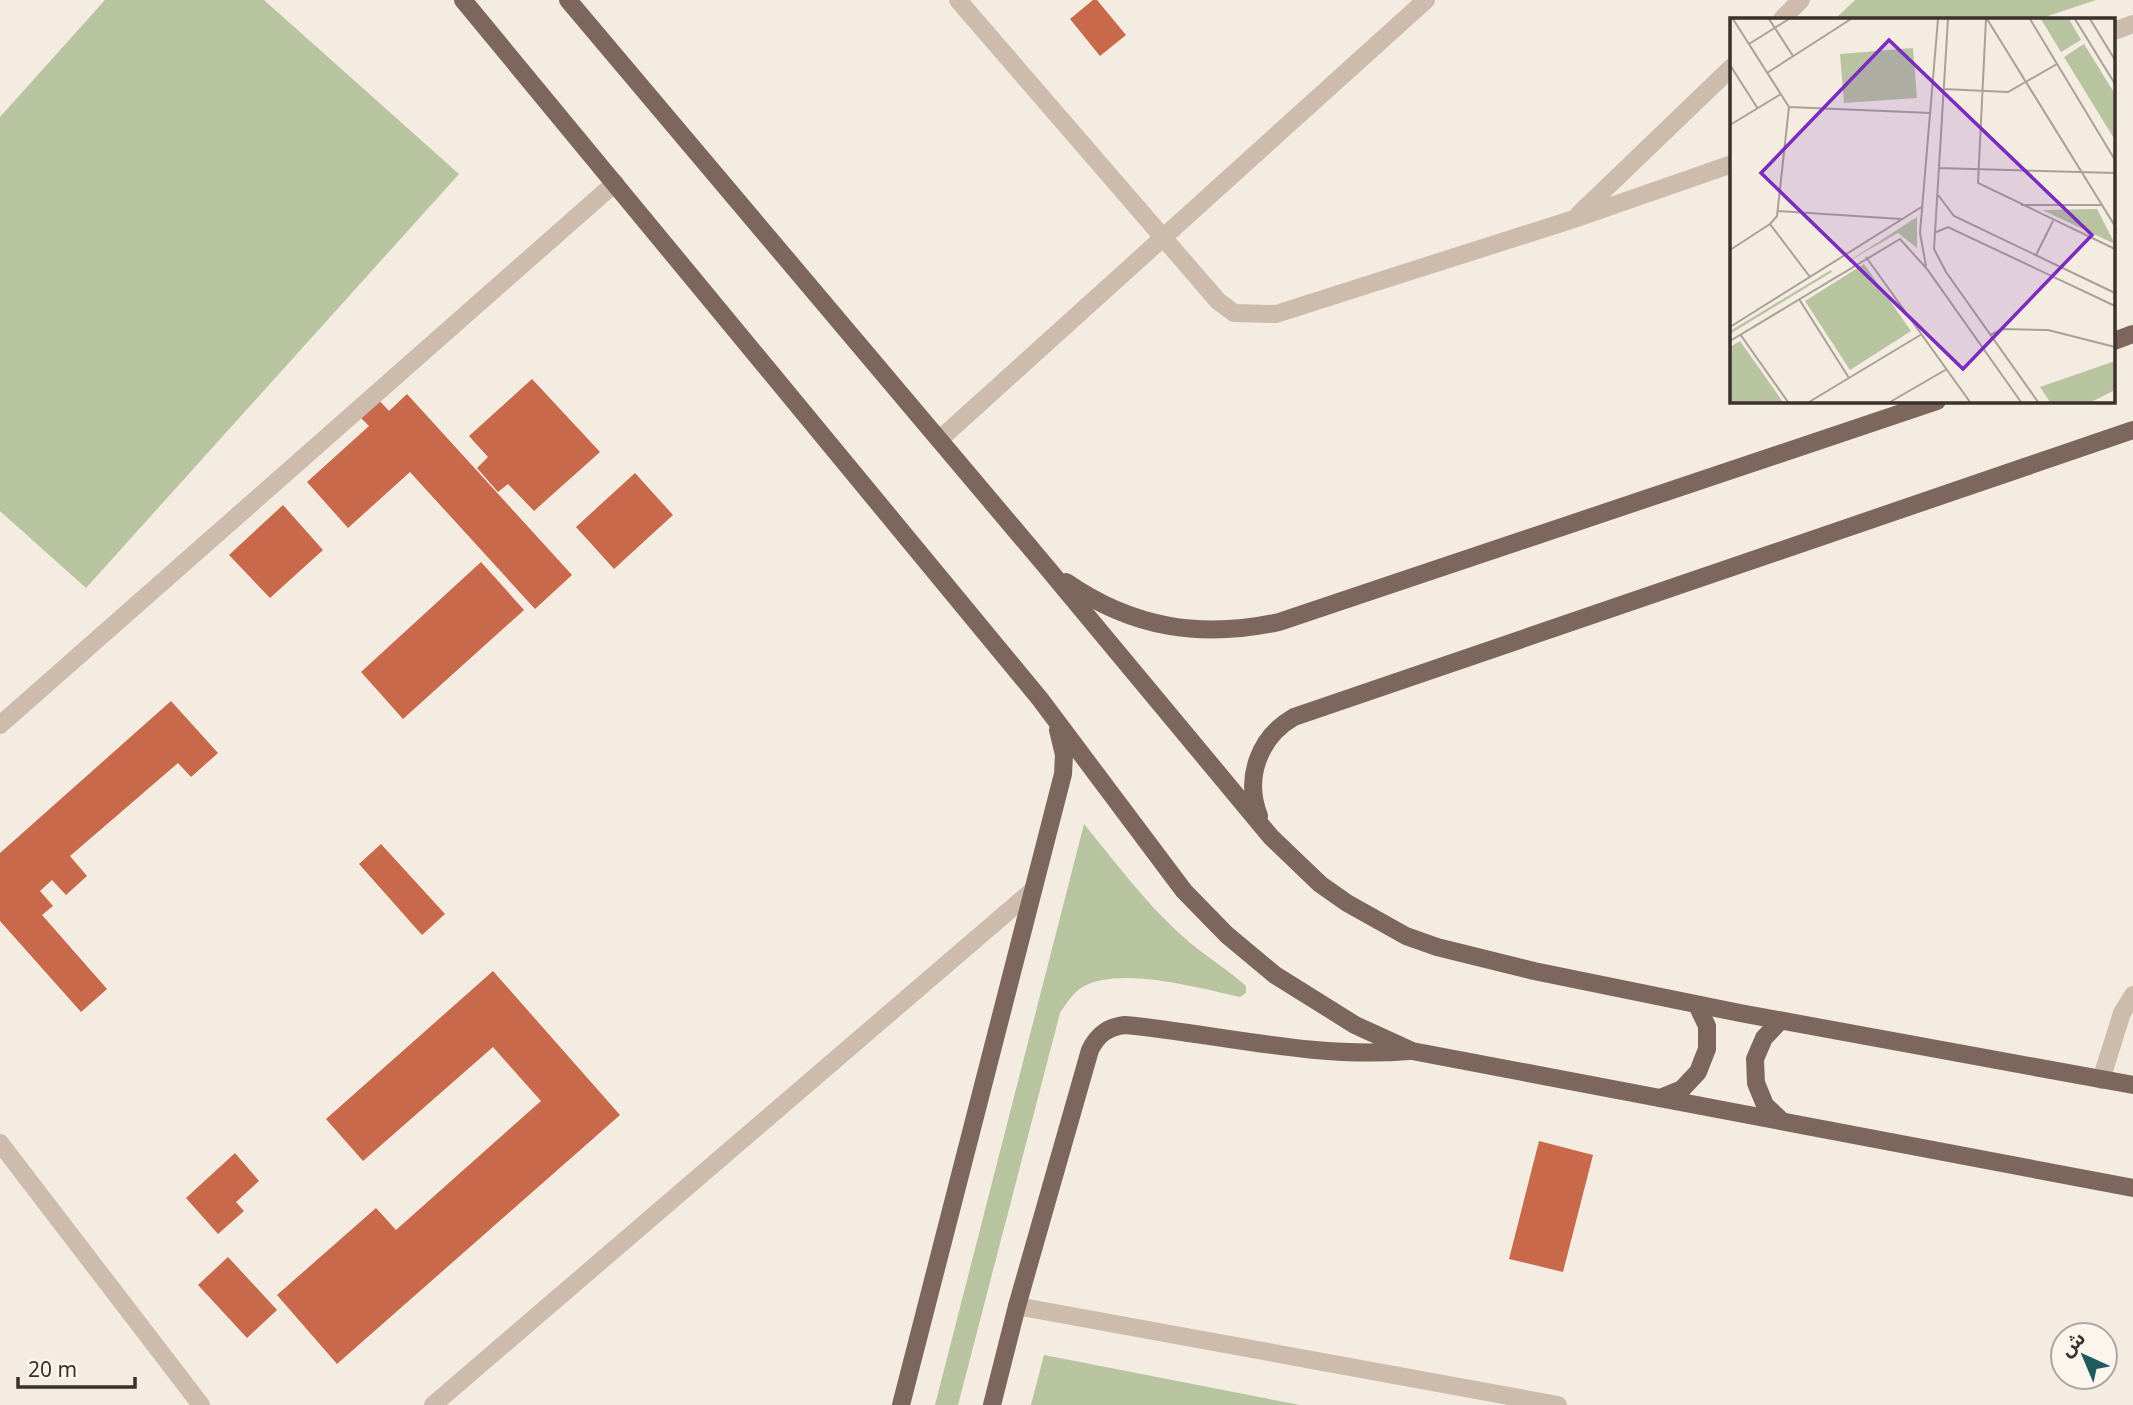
<svg xmlns="http://www.w3.org/2000/svg" width="2133" height="1405" viewBox="0 0 2133 1405" font-family="'Noto Sans','Noto Sans Arabic',sans-serif">
<style>
.green{fill:#b8c4a0}
.building{fill:#c8694b}
.lines{fill:none;stroke-linecap:round;stroke-linejoin:round}
.minor{stroke:#cdbbac;stroke-width:18}
.major{stroke:#7d675c;stroke-width:18}
.inset-road{fill:none;stroke:#aaa098;stroke-width:2}
.view{fill:#7b2cbf;fill-opacity:0.15;stroke:#7b2cbf;stroke-width:3.5}
.inset-edge{fill:none;stroke:#3b302b;stroke-width:3.5}
</style>
<rect width="100%" height="100%" fill="#f4ebe1"/>
<g class="green">
<path d="M 105,0 L 264,0 L 459,174 L 86,588 L 0,511 L 0,117 Z"/>
<path d="M 1855,0 L 2096,0 L 2039,19 L 1835,19 Z"/>
<path d="M 1084,824 C 1115,862 1144,901 1181,935 C 1202,954 1226,968 1246,986 L 1246,993 L 1240,997 C 1198,988 1118,965 1081,988 C 1073,993 1065,1005 1060,1013 L 958,1405 L 935,1405 Z"/>
<path d="M 1044,1355 L 1300,1405 L 1031,1405 Z"/>
</g>
<g class="building">
<path d="M 1093,0 L 1097,0 L 1126,35 L 1100,56 L 1070,19 Z"/>
<path d="M 532,379 L 600,452 L 534,511 L 508,484 L 498,492 L 477,468 L 488,457 L 469,436 Z"/>
<path d="M 407,394 L 572,575 L 535,609 L 410,472 L 348,528 L 307,482 L 369,426 L 359,416 L 378,399 L 389,411 Z"/>
<path d="M 635,473 L 673,515 L 614,569 L 576,527 Z"/>
<path d="M 283,505 L 323,550 L 270,598 L 229,555 Z"/>
<path d="M 481,562 L 524,610 L 403,719 L 361,672 Z"/>
<path d="M 171,701 L 218,753 L 191,777 L 178,763 L 70,856 L 87,876 L 66,895 L 52,880 L 40,891 L 53,906 L 42,915 L 107,989 L 81,1012 L 0,921 L 0,853 Z"/>
<path d="M 381,844 L 445,914 L 422,935 L 359,864 Z"/>
<path d="M 493,971 L 620,1115 L 337,1364 L 277,1295 L 376,1208 L 396,1230 L 541,1101 L 493,1047 L 363,1161 L 326,1119 Z"/>
<path d="M 1539,1141 L 1593,1155 L 1563,1272 L 1509,1259 Z"/>
<path d="M 235,1153 L 259,1181 L 236,1202 L 244,1211 L 218,1234 L 186,1198 Z"/>
<path d="M 228,1257 L 277,1310 L 247,1338 L 198,1285 Z"/>
</g>
<g class="lines">
<g class="minor">
<path d="M 958,0 L 1218,301 L 1234,313 L 1276,314 L 1574,219 L 1732,164"/>
<path d="M 1782,19 L 1801,0"/>
<path d="M 2114,31 L 2133,24"/>
<path d="M 1579,214 L 1732,67"/>
<path d="M 939,440 L 1426,0"/>
<path d="M 0,725 L 615,183"/>
<path d="M 2101,1080 L 2122,1013 L 2133,995"/>
<path d="M 0,1143 L 201,1405"/>
<path d="M 1017,1306 L 1558,1405"/>
<path d="M 433,1405 L 1033,890"/>
</g>
<g class="major">
<path d="M 463,0 L 1040,699 L 1184,891 L 1227,935 L 1275,975 L 1355,1025 L 1412,1051 L 2133,1188"/>
<path d="M 568,0 L 1044,564 L 1271,837 L 1320,884 L 1347,903 L 1406,936 L 1437,947 L 1534,971 L 1740,1013 L 2133,1085"/>
<path d="M 2114,341 L 2133,334"/>
<path d="M 1066,582 C 1132,628 1201,639 1279,622 L 1937,401"/>
<path d="M 1259,816 C 1244,778 1259,737 1294,717 L 2133,430"/>
<path d="M 1780,1021 L 1764,1038 L 1755,1059 L 1756,1083 L 1765,1105 L 1782,1121"/>
<path d="M 1660,1098 L 1682,1089 L 1698,1072 L 1707,1049 L 1707,1026 L 1697,1005"/>
<path d="M 901,1405 L 1063,774 L 1064,755 L 1058,730"/>
<path d="M 992,1405 L 1017,1306 L 1090,1050 C 1098,1034 1108,1027 1125,1025 C 1219,1034 1313,1059 1409,1051"/>
</g>
</g>
<g transform="translate(1730 18)">
<rect width="385" height="385" fill="#f4ebe1"/>
<path d="M 311,1 L 339,1 L 351,22 L 331,34 ZM 354,26 L 385,76 L 385,122 L 334,39 ZM 183,30 L 187,80 L 114,85 L 110,36 ZM 367,191 L 385,226 L 312,192 ZM 187,199 L 187,230 L 168,215 L 114,246 ZM 134,246 L 181,313 L 120,352 L 75,283 ZM 101,252 L 102,254 L 0,316 L 0,313 ZM 10,323 L 53,384 L 0,384 L 0,329 ZM 385,343 L 385,372 L 361,384 L 320,384 L 310,369 Z" fill="#b8c4a0"/>
<path class="inset-road" d="M 3,1 L 59,89 L 47,198 L 40,206 L 80,259M 39,1 L 63,38M 218,1 L 204,231 L 216,254 L 308,384M 256,1 L 248,165 L 385,231M 257,1 L 385,208M 300,1 L 385,142M 345,1 L 385,66M 360,1 L 385,42M 19,26 L 59,1M 0,47 L 28,91M 37,55 L 121,1M 213,71 L 278,74 L 327,46M 59,89 L 201,95M 0,107 L 51,76M 208,150 L 385,155M 208,177 L 224,198 L 385,275M 291,187 L 372,187M 47,193 L 171,201M 204,215 L 218,209 L 385,288M 0,232 L 40,206M 306,237 L 323,203M 136,239 L 240,384M 196,248 L 190,215 L 208,1M 69,281 L 119,360M 0,309 L 193,188M 10,316 L 58,384M 260,317 L 273,311 L 318,312 L 385,329M 0,323 L 170,221 L 197,251 L 291,384M 79,384 L 192,316M 160,384 L 217,351"/>
<path class="view" d="M 159,22 L 362,217 L 233,351 L 31,155 Z"/>
<rect width="385" height="385" class="inset-edge"/>
</g>
<g transform="translate(2084 1356) rotate(316)"><circle r="33" fill="#fbf5ee" stroke="#aea6a0" stroke-width="2"/>
<path d="M0-5L12 26L0 18L-12 26Z" fill="#1f5a5e"/>
<text y="-10" font-size="19" font-weight="bold" text-anchor="middle" fill="#3b302b">ش</text>
</g>
<path d="M18 1377v10h117v-10" fill="none" stroke="#3b302b" stroke-width="3.5"/>
<text x="28" y="1377" font-size="21" fill="#3b302b" stroke="#fbf5ee" stroke-width="5" paint-order="stroke">20 m</text>
</svg>
